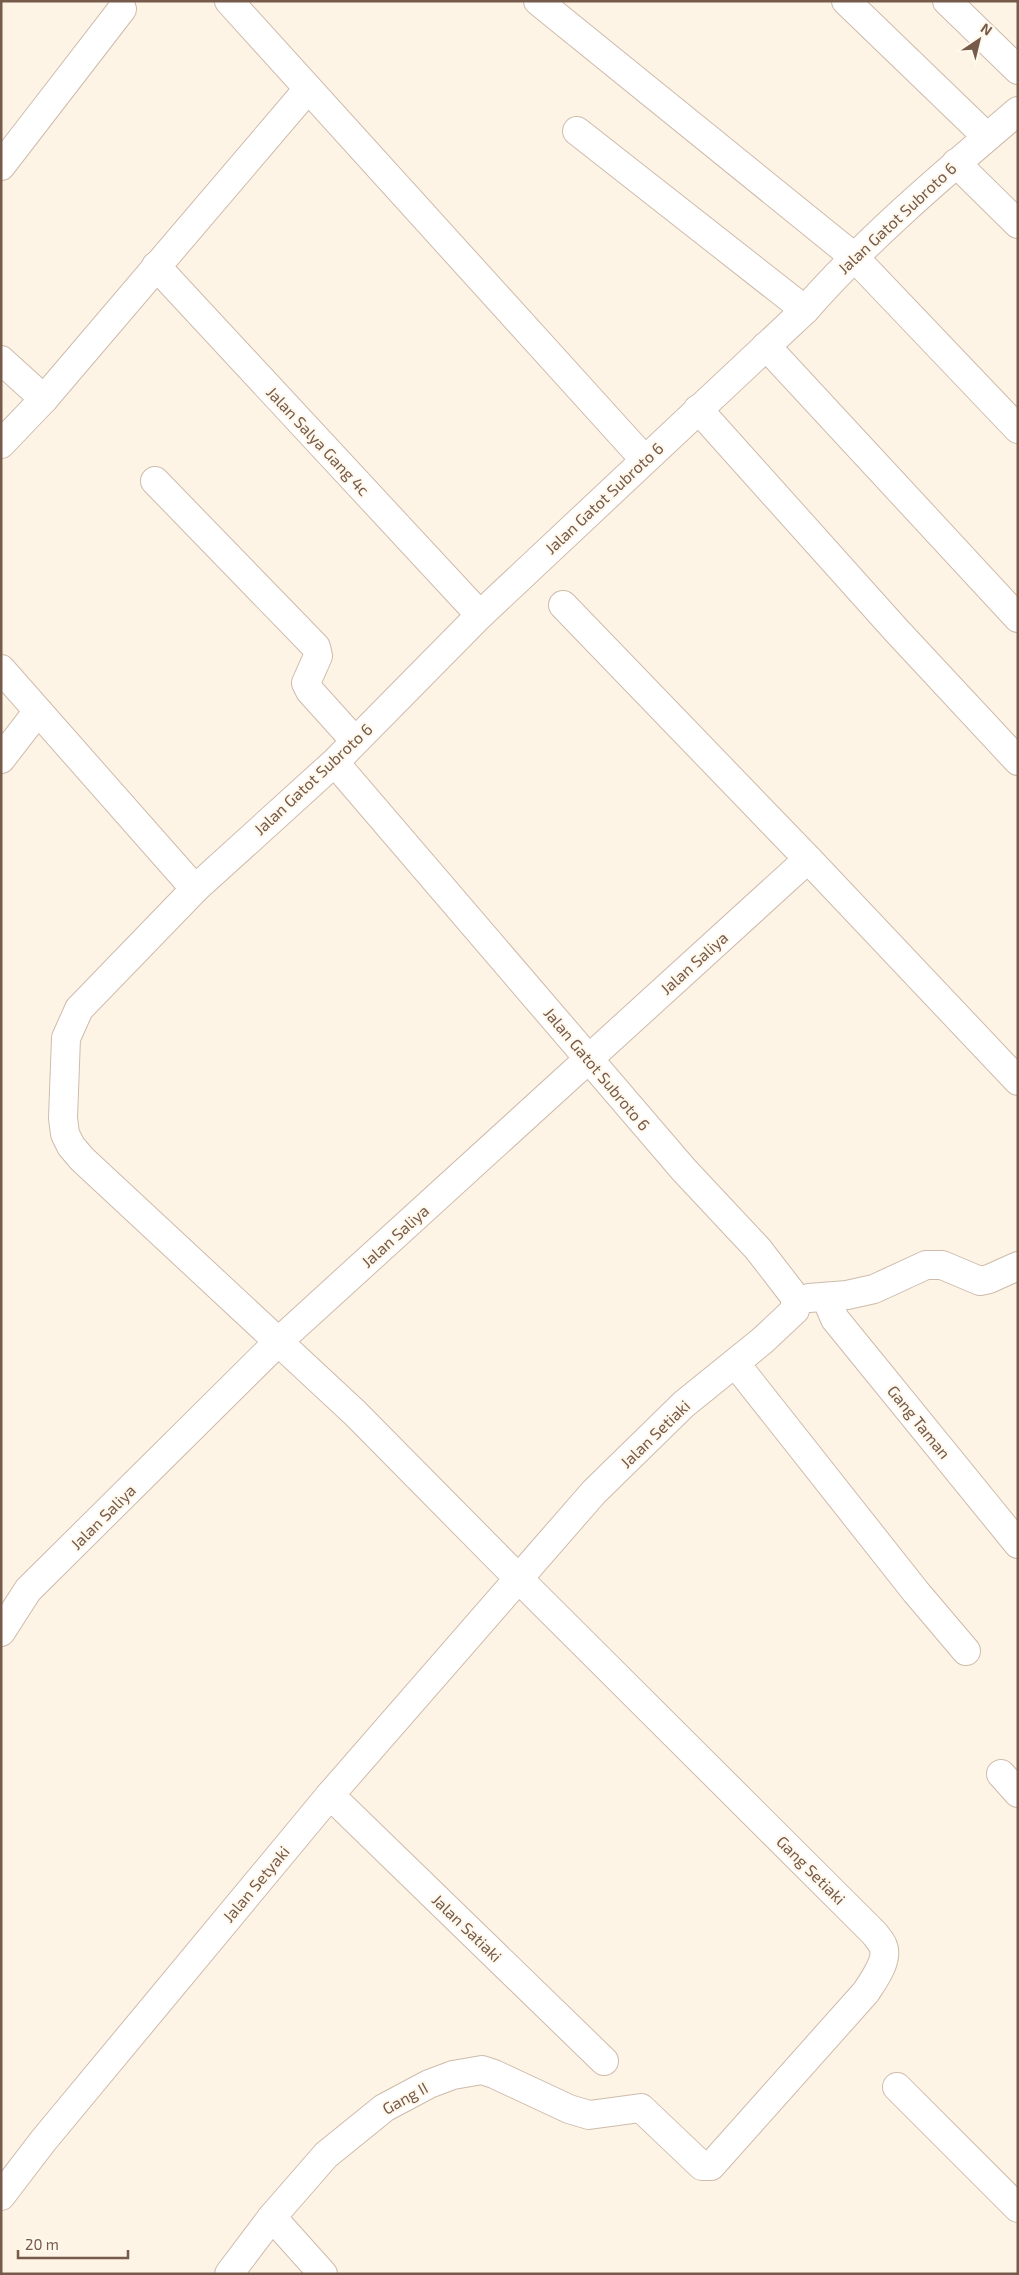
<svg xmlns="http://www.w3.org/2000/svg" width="1019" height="2275" viewBox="0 0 1019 2275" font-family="'Exo 2',sans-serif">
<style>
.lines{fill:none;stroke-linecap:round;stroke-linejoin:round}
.street-casing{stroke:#cebbac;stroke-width:30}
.street{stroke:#fff;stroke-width:28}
.labels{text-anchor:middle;stroke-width:4;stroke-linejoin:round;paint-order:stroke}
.street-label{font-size:16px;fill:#765a4a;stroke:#fff8ec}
</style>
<rect width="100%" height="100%" fill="#fdf4e5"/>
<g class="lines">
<g class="street-casing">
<g id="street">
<path d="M 229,1 L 644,459"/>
<path d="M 538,1 L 854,257 L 1018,429"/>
<path d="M 846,1 L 987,137"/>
<path d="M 947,1 L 1018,70"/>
<path d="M 577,131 L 805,310"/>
<path d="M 956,163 L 1018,224"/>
<path d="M 1,166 L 122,9"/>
<path d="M 156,266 L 480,615"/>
<path d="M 766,346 L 1018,618"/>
<path d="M 1,360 L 44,399"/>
<path d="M 698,409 L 896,630 L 1018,761"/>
<path d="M 1,444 L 44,399 L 308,89"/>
<path d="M 155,481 L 316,647 L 318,656 L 306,683 L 310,691 L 355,741"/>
<path d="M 563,605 L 808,859 L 1018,1081"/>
<path d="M 1,669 L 195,889"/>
<path d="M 1,759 L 38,711"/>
<path d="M 342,771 L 684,1170 L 758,1249 L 795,1297"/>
<path d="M 809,1298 L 847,1295 L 874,1289 L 926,1265 L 942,1265 L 980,1281 L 989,1279 L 1018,1266"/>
<path d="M 826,1298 L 835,1319 L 1018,1544"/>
<path d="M 735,1363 L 916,1592 L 966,1651"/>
<path d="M 1,1632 L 28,1590 L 278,1342 L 808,859"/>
<path d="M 1001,1774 L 1018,1793"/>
<path d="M 330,1795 L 604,2061"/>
<path d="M 897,2087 L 1018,2208"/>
<path d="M 1,2196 L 43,2141 L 330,1795 L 594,1492 L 684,1404 L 762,1341 L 795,1310 L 795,1297"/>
<path d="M 272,2217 L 323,2274"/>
<path d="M 229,2274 L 272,2217 L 326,2155 L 384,2108 L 429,2084 L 453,2075 L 482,2070 L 494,2074 L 569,2109 L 589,2115 L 641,2108 L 702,2166 L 711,2166 L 866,1992 C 873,1981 889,1960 883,1946 C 881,1941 877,1937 874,1933 L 518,1578 L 355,1413 L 82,1159 L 71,1146 L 65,1134 L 63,1118 L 66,1038 L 79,1009 L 195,889 L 335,762 L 480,615 L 805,310 C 869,237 944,174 1018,111"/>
</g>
</g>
<use href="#street" class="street"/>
</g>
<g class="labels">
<g class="street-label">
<text transform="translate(897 218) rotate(-43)" y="6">Jalan Gatot Subroto 6</text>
<text transform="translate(318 441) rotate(47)" y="6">Jalan Salya Gang 4c</text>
<text transform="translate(604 498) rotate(-43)" y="6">Jalan Gatot Subroto 6</text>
<text transform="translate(313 779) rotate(-43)" y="6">Jalan Gatot Subroto 6</text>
<text transform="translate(694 963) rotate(-42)" y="6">Jalan Saliya</text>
<text transform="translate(597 1069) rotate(50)" y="6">Jalan Gatot Subroto 6</text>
<text transform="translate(395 1236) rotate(-42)" y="6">Jalan Saliya</text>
<text transform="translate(919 1422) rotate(51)" y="6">Gang Taman</text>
<text transform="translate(655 1434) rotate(-44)" y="6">Jalan Setiaki</text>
<text transform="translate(103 1517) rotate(-45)" y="6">Jalan Saliya</text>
<text transform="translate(811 1870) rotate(45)" y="6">Gang Setiaki</text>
<text transform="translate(256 1884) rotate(-50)" y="6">Jalan Setyaki</text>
<text transform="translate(467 1928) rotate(44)" y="6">Jalan Satiaki</text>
<text transform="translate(405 2098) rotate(-29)" y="6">Gang II</text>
</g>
</g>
<rect width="1019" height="2275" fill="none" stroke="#765a4a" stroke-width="5"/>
<g transform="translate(979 40) rotate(35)" stroke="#fff8ec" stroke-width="4" paint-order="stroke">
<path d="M0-4L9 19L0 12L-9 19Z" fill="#765a4a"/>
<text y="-8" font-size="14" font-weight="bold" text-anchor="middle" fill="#765a4a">N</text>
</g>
<path d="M18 2250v8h110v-8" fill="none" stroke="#765a4a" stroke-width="2.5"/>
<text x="25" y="2250" font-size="15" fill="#765a4a" stroke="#fff8ec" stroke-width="4" paint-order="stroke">20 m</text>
</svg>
